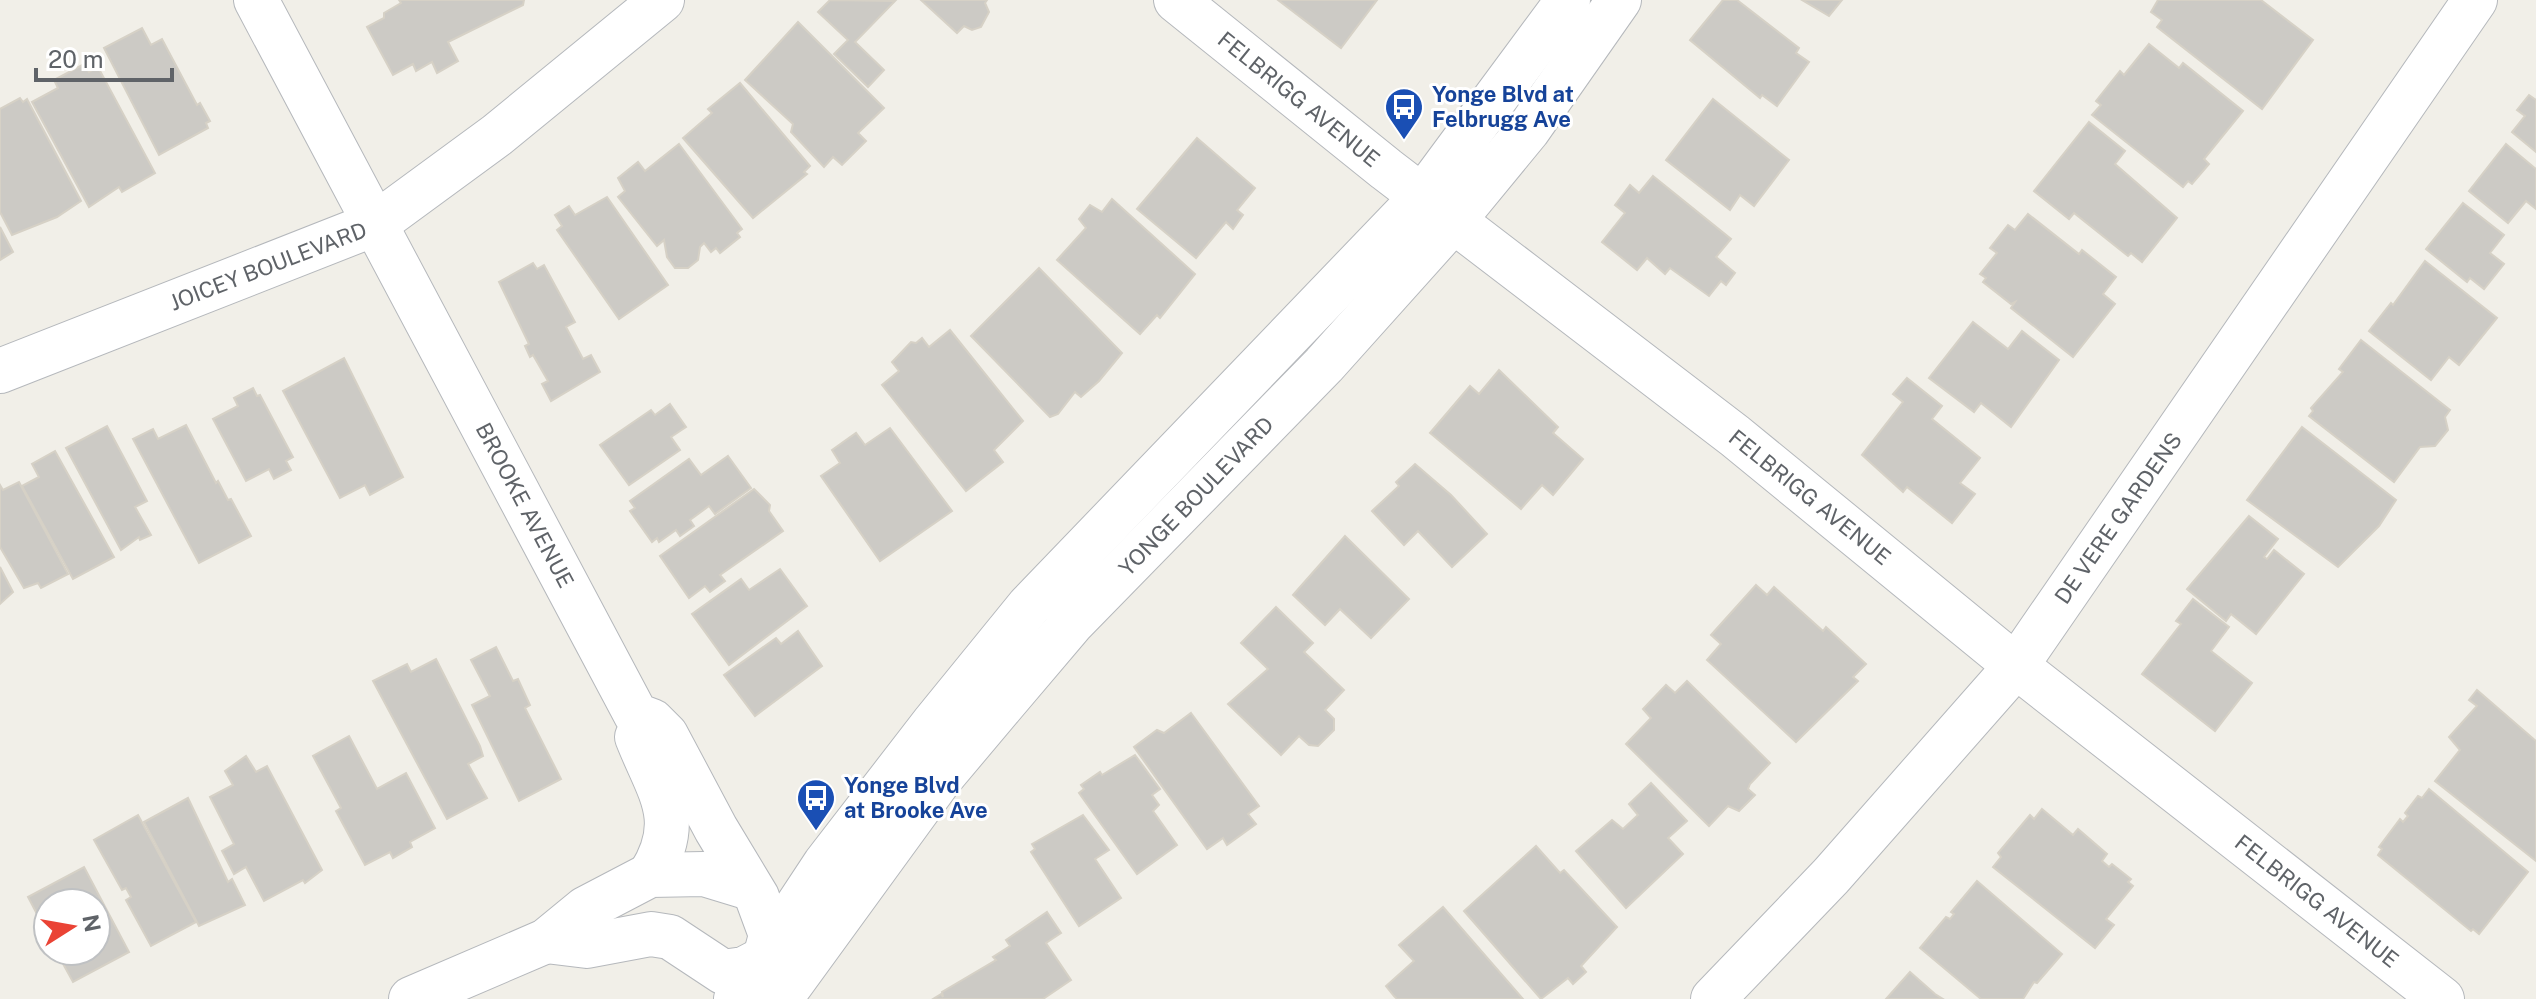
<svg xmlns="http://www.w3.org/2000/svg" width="2536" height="999" font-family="'Public Sans',sans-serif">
<rect width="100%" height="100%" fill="#f1efe8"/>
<g fill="#cccac5" stroke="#d6d1c6" stroke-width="2">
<polygon points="399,0 524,0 523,5 448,42 458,61 437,73 432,62 416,71 413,64 393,75 367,27 384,18 384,13 401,3"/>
<polygon points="830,0 895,1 855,42 884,70 868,87 834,54 848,40 818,12"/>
<polygon points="921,0 987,0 985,3 989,12 981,27 972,30 964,26 957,33"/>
<polygon points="1278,0 1377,0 1341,48"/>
<polygon points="1723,0 1737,0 1799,48 1796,53 1809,62 1777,106 1762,95 1760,98 1690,40"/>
<polygon points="1802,0 1842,0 1829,16"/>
<polygon points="2158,0 2261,0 2313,40 2262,109 2157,27 2162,20 2151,12"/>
<polygon points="798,22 884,108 858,133 866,141 842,165 833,157 824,167 791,132 793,124 745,80"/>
<polygon points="142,28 151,45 162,39 197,105 200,103 210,121 206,123 208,128 159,155 104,48"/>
<polygon points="2149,44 2179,68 2183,63 2243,111 2204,159 2209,164 2192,184 2188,181 2183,187 2092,115 2101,105 2096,101 2120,71 2124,75"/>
<polygon points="84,64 89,72 98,67 155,173 122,192 119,187 89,207 32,102 58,88 54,80"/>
<polygon points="740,83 810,166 804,172 807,174 753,218 683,138 712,113 708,109"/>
<polygon points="2529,95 2536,100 2536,152 2512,132 2525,116 2517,110"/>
<polygon points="20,98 23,102 27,99 81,201 57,217 12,235 0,212 0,109"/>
<polygon points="1713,99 1789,160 1754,206 1740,195 1730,210 1666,160"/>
<polygon points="2089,122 2125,151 2115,164 2177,218 2142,262 2131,253 2128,256 2074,213 2069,219 2034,191"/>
<polygon points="1197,138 1255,188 1237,210 1243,215 1233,229 1226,222 1196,258 1137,209"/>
<polygon points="679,144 742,229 737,233 740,237 720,253 716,248 711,252 704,243 700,247 698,260 688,268 675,268 667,257 664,240 657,246 618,197 625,191 618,178 638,162 645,171"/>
<polygon points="2506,144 2536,169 2536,209 2526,201 2508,223 2469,191"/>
<polygon points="1653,176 1731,239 1716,257 1735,273 1726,285 1721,281 1709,296 1670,268 1665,274 1647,258 1637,270 1602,242 1625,213 1615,205 1630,185 1639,193"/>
<polygon points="607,197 668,285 619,319 557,230 562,226 555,215 569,206 575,215"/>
<polygon points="1112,199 1195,274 1160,318 1157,315 1140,334 1057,260 1086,228 1079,219 1090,205 1102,212"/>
<polygon points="2463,203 2504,235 2490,253 2504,264 2484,289 2470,278 2467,282 2426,249"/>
<polygon points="2028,214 2079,254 2082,250 2116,277 2103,294 2115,304 2073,357 2011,308 2015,302 2011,304 1983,282 1986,278 1980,274 1997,253 1990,248 2008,225 2015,230"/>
<polygon points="0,227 13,252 0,260"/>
<polygon points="2425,261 2497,318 2459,365 2449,357 2431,380 2369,331 2391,303 2393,305"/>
<polygon points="533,263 537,269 544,265 575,322 566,327 583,359 591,355 600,372 551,401 542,384 548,381 533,355 530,357 525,346 529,344 499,282"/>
<polygon points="1039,268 1122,353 1099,381 1081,397 1075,392 1058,414 1050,417 971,336"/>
<polygon points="1973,322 2008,349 2022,331 2059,360 2011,427 1981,403 1974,412 1929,378"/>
<polygon points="950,330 1023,421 994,450 1003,462 966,491 882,385 899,371 892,362 911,342 916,343 922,338 929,347"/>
<polygon points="2361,340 2450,410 2445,417 2448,430 2435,446 2420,447 2394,482 2309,416 2313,411 2311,408 2343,372 2339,369"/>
<polygon points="344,358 403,477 370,495 365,485 340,498 283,391"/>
<polygon points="1499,370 1558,427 1553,433 1583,459 1553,495 1542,485 1521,509 1430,433 1470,386 1479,394"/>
<polygon points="1907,378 1942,406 1932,419 1980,458 1960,483 1975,494 1952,523 1907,487 1903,492 1862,455 1903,402 1893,394"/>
<polygon points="253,388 257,396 260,395 293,457 286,461 291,470 274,479 269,469 246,481 213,419 238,406 234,398"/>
<polygon points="670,404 686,427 671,437 680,450 629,485 600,445 651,410 655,415"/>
<polygon points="186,425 216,483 218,481 228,500 231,499 251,536 199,563 133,439 153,429 158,439"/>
<polygon points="107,426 147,501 135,507 151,535 140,540 139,537 121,550 66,448"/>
<polygon points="2302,427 2396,500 2379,526 2338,567 2247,500"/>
<polygon points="890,428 952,511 880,561 821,476 840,463 832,450 856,433 865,445"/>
<polygon points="55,451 114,557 73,579 22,486 39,477 32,464"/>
<polygon points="728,456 751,488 715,514 709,506 690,520 694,526 680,536 676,530 659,542 657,538 652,542 630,511 635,508 630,501 689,459 701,475"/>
<polygon points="1415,464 1451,495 1487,534 1452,567 1418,531 1404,545 1372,511 1399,486 1396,482"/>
<polygon points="19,482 68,574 41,588 38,583 24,588 0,547 0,485 3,490"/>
<polygon points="754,489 770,505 769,511 783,531 720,575 725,581 710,592 705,586 689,598 660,556"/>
<polygon points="2249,516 2278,539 2264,557 2267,559 2274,550 2304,574 2256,634 2231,614 2226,621 2187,589"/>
<polygon points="1345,536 1409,599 1371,638 1340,609 1325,625 1293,595"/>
<polygon points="0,567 13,592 0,604"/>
<polygon points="780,569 807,606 729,665 692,614 741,579 749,590"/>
<polygon points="1756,585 1767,595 1774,587 1823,631 1826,627 1866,664 1853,677 1858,681 1796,742 1707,660 1721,644 1711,635"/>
<polygon points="2193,599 2229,627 2211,651 2252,683 2215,731 2142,674 2181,624 2176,621"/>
<polygon points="1276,607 1313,643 1304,652 1344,690 1325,710 1334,719 1334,730 1318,746 1309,745 1299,736 1281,755 1228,704 1268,669 1241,643"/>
<polygon points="798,631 822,666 755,716 724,675 776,638 781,644"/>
<polygon points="496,647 513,681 518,679 530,705 525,708 561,779 519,801 472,705 490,696 471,660"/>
<polygon points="436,659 480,746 483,756 468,764 487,798 447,819 373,681 407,664 411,672"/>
<polygon points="1687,681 1770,763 1750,784 1748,789 1755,795 1739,811 1728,806 1709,826 1626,744 1651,718 1643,709 1666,685 1675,693"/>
<polygon points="2477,690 2536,741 2536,861 2435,781 2460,750 2449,737 2477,706 2469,700"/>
<polygon points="1191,713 1259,806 1248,814 1256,824 1227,845 1223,838 1207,849 1134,747 1157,730 1164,733"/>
<polygon points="349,736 377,789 406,773 435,828 410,842 412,847 393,858 390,852 365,865 336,811 341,808 313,756"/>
<polygon points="1135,755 1160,789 1152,795 1159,805 1153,811 1177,845 1137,874 1079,793 1084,789 1081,785 1100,772 1102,775"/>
<polygon points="246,756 256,772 267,766 322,870 305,883 303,880 264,901 246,867 234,874 222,851 234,844 210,797 233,785 225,771"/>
<polygon points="1651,783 1687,821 1668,838 1683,854 1626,908 1576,851 1612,820 1623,829 1638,815 1629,804"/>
<polygon points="2429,789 2528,872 2479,934 2473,929 2471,931 2378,855 2382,849 2379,847 2400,819 2403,822 2408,816 2405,813 2418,796 2422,798"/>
<polygon points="188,798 228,882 232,879 245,905 199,926 144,822"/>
<polygon points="2042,809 2073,835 2078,829 2107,854 2102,861 2109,867 2112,864 2131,879 2128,882 2133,886 2106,919 2114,925 2095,948 1993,867 2001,857 1998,853 2030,815 2034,819"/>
<polygon points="138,815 196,922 151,946 126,900 131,897 126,888 122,890 94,840"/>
<polygon points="1083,815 1109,850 1095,859 1121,898 1079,926 1031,852 1035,849 1032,844"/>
<polygon points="1536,846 1560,873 1564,870 1617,927 1581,966 1586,972 1573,984 1568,978 1541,999 1464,911"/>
<polygon points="84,867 129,952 73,982 56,951 96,951 96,903 48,903 48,935 28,897"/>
<polygon points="1977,881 2062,954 2037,983 2034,982 2023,999 1981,999 1920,948 1946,917 1950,919 1954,914 1951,912"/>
<polygon points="1443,907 1476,945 1523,999 1397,999 1394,996 1386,986 1414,961 1399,945"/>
<polygon points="1047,912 1061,933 1046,943 1071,980 1043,999 933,999 941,994 943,997 942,992 996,960 993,957 1010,946 1006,940"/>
<polygon points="1910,972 1935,994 1943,999 1886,999"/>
</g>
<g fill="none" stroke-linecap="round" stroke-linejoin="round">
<g stroke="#b5b8bc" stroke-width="46">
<g id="minor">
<polyline points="256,0 636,715 652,721 666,735 716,829 757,897 771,935 765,958 772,969"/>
<polyline points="1176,0 1386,169 1735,436 2016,666 2442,999"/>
<polyline points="0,371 377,223 497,135 662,0"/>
<path d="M 637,737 C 658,791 685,819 650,875"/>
<polyline points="546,941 587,946 651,934 670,937 723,972 744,969 765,958"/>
<polyline points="411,999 546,941 585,909 650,875 704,874 750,888"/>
<polyline points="1713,999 1831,876 2016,666 2475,0"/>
</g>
</g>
<g stroke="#b5b8bc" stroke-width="46">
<g id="tertiary">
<polyline points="736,999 825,864 933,724 1029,606 1423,196 1568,0"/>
<polyline points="780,999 940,779 1004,703 1071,624 1324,365 1454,220 1528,130 1619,0"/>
</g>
</g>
<use href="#minor" stroke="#fff" stroke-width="44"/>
<use href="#tertiary" stroke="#fff" stroke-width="44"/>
</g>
<defs>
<g id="bus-pin" transform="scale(2)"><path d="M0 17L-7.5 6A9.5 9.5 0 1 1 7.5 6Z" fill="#1a4fb4" stroke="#fff"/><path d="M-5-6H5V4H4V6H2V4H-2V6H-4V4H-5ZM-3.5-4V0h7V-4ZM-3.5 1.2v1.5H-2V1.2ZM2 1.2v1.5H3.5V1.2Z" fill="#fff"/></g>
</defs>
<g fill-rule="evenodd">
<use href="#bus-pin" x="1404" y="107"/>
<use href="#bus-pin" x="816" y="798"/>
</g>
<g text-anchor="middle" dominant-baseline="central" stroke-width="6" stroke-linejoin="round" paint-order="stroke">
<g font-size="22" font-weight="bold" fill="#164399" stroke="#fff" text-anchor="start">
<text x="1432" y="94">Yonge Blvd at<tspan x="1432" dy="25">Felbrugg Ave</tspan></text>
<text x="844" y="785">Yonge Blvd<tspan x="844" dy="25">at Brooke Ave</tspan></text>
</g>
<g font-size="22" fill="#5f6368" stroke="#fff">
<text transform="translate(1299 99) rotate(39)">FELBRIGG AVENUE</text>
<text transform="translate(268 266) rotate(-21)">JOICEY BOULEVARD</text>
<text transform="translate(1196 496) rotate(-46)">YONGE BOULEVARD</text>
<text transform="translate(1810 497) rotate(39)">FELBRIGG AVENUE</text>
<text transform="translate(525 505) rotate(62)">BROOKE AVENUE</text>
<text transform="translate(2118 518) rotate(-55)">DE VERE GARDENS</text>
<text transform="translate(2317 901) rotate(38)">FELBRIGG AVENUE</text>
</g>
</g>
<g transform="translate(72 927) rotate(79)"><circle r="38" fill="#ffffff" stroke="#bfc1c3" stroke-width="2"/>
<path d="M0-6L14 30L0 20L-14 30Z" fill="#ea4335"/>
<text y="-12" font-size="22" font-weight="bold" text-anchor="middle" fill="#5f6368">N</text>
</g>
<path d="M36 68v12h136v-12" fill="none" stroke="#5f6368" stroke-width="4"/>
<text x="48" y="68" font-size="24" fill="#5f6368" stroke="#ffffff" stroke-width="6" paint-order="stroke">20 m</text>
</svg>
